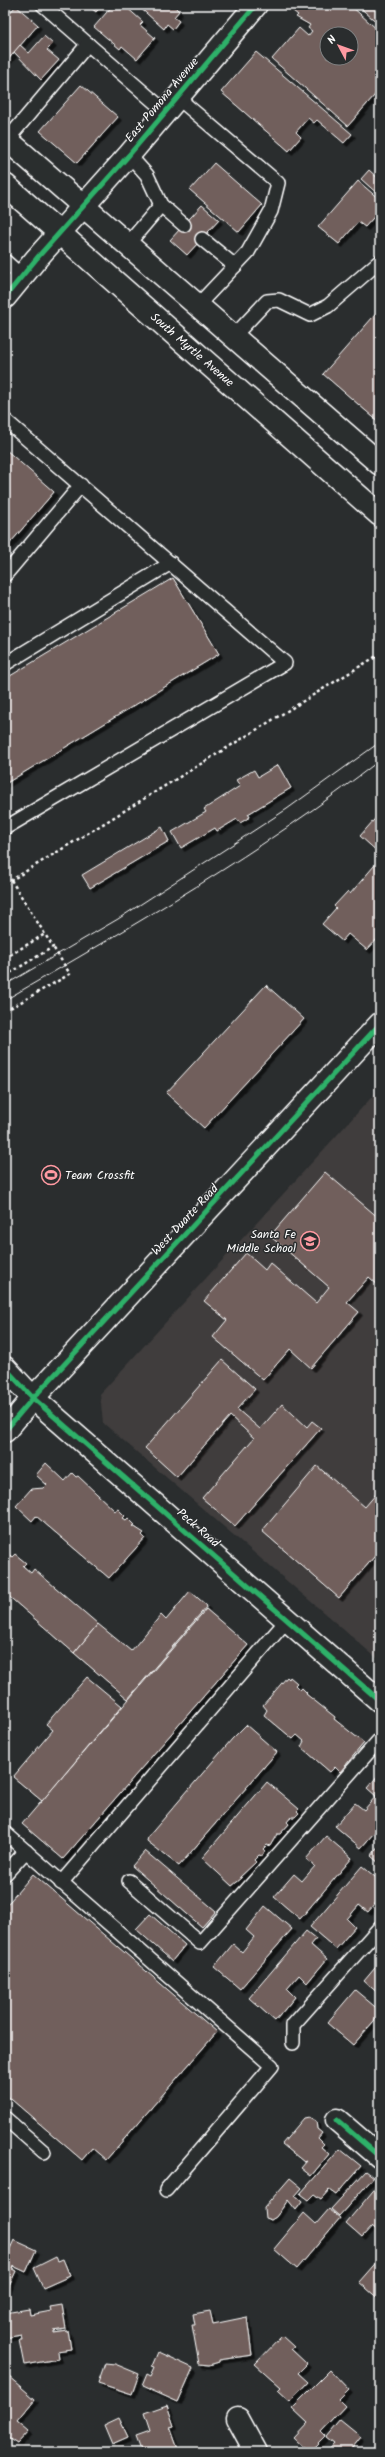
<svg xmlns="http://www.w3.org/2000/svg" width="385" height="2457" font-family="Kalam,sans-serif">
<defs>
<filter id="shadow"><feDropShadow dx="3.5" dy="3.5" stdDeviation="0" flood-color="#0009"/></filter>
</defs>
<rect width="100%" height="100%" fill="#2a2d2e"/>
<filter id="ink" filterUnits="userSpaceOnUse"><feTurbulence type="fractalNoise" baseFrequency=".025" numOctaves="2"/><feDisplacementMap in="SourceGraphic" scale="8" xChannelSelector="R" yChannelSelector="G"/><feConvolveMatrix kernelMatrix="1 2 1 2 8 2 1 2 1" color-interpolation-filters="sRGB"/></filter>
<g filter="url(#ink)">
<polygon fill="#3f3c3c" points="380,1088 380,1661 103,1423 100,1394"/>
<g fill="#715f5b" stroke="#fff" fill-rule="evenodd" filter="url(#shadow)">
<polygon points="88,5 102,5 96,12"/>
<polygon points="113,5 124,5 143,22 140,25 155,38 137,59 122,46 120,49 94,27"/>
<polygon points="137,5 173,5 179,11 174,17 179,21 173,29 167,24 164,29"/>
<path d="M 299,5 L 350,5 L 380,32 L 380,89 L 348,126 L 272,59 L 299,28 L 308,36 L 312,31 L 308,28 L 310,25 L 296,17 L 298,15 L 293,11 ZM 327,34 L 351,34 L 351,58 L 327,58 Z"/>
<polygon points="357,5 380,5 380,25"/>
<polygon points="16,6 38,25 5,63 5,18"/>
<polygon points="44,36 53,44 47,50 59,60 41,80 14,52 20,45 29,53"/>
<polygon points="256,52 352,134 344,143 317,120 314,123 308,118 296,132 301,137 289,151 221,92"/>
<polygon points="81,85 118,117 77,163 40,131"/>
<polygon points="214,163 262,205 239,232 190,190"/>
<polygon points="369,170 380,180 380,196 361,179"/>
<polygon points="358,181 380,200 380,210 365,227 358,222 339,244 318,227"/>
<polygon points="202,205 219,220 187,255 170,240"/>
<polygon points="380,309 380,423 323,374"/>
<polygon points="5,449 54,492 5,549"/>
<polygon points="173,578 219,654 5,784 5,679"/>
<polygon points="278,765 291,788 248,814 250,817 240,823 237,819 217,831 215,828 181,848 172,832 206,812 204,809 240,786 236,780 254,770 258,777"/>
<polygon points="380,813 380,854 360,836"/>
<polygon points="162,827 169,841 90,888 82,875"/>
<polygon points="380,859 380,936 367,950 348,934 342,941 322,924 336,908 334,906 348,891 350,894"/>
<polygon points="266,985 304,1019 204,1128 166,1093"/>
<polygon points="325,1172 380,1219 380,1287 369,1277 347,1302 359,1312 311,1368 290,1349 263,1380 213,1337 227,1320 204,1301 246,1253 265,1270 270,1263 316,1303 329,1287 270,1236"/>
<polygon points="380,1177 380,1185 376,1182"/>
<polygon points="222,1360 255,1389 237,1409 260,1429 282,1404 307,1427 312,1421 321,1428 235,1526 202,1498 254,1438 230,1416 177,1477 145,1448"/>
<polygon points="46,1463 65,1481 72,1473 76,1477 78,1476 115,1511 118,1509 125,1516 123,1518 126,1520 128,1518 135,1525 133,1526 144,1533 142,1535 145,1538 109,1578 36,1516 32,1521 16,1506 31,1489 44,1488 47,1485 36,1475"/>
<polygon points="317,1466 365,1507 377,1493 380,1496 380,1550 339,1598 262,1531"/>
<polygon points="5,1551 12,1557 15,1554 26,1563 23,1566 31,1573 34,1569 98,1624 74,1653 5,1593"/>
<polygon points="190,1591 207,1606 128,1699 74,1653 98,1624 131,1651 161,1615 166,1620"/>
<polygon points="206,1609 248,1645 63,1859 22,1824"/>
<polygon points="87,1677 122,1706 42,1801 13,1777 53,1730 46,1724"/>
<polygon points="287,1677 289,1679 290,1677 297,1683 295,1685 300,1690 302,1688 307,1693 306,1694 335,1717 334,1719 364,1743 340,1772 335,1767 330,1772 301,1747 304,1741 297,1735 293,1739 264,1715 267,1710 263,1705"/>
<polygon points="246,1725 277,1752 179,1866 147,1841 148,1837 232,1739"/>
<polygon points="380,1773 380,1826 361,1848 335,1826 355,1803 364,1810 376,1796 367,1788"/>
<polygon points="267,1782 299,1809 297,1811 299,1813 295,1817 291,1817 287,1822 289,1824 280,1834 277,1834 270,1846 267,1845 263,1849 265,1851 262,1856 259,1855 254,1860 256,1862 240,1877 242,1878 232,1886 202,1858"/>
<polygon points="326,1836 352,1858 300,1919 274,1897 294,1874 302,1881 315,1866 306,1859"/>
<polygon points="380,1845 380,1864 371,1856"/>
<polygon points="145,1851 216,1911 202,1927 132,1866"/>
<polygon points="362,1866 380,1881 380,1898 368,1912 359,1905 347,1919 355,1927 336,1949 310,1927"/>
<polygon points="33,1874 217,2032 106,2160 92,2148 82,2160 5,2094 5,1907"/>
<polygon points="265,1906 292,1929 240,1989 214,1967 233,1944 242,1952 254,1937 246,1930"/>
<polygon points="150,1914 185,1945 172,1961 136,1929"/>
<polygon points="306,1931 316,1939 311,1945 327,1959 307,1983 299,1975 287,1989 295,1997 275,2021 249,1998"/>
<polygon points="380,1962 380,1995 364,1981"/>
<polygon points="355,1990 380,2011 380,2014 353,2045 327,2023"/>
<polygon points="309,2117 316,2121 317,2129 322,2133 318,2138 324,2144 321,2147 329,2154 311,2176 301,2168 307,2161 304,2162 282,2144 304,2118"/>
<polygon points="340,2149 361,2166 336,2195 329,2190 321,2199 314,2194 308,2200 300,2194"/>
<polygon points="366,2171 374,2177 339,2216 331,2209"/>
<polygon points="290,2178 302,2188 295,2196 302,2202 296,2210 288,2200 276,2217 271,2220 265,2218 264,2208"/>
<polygon points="378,2185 380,2233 372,2226 362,2237 346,2223"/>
<polygon points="329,2209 340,2218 297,2269 274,2249 304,2213 316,2224"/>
<polygon points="14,2240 36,2250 26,2272 13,2266 12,2269 16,2271 5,2295 5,2249 9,2251"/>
<polygon points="56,2257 58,2261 63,2259 70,2276 43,2288 34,2268"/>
<polygon points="380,2258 380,2300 359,2282"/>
<polygon points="62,2305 66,2329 54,2331 54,2333 68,2331 71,2349 57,2351 58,2359 24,2365 19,2340 22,2340 21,2335 5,2338 5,2313 29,2309 30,2315 51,2311 50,2307"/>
<polygon points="210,2311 213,2324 247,2317 252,2355 219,2360 219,2362 209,2365 199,2364 192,2325 195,2325 193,2314"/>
<polygon points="282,2336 294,2347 291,2349 307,2364 298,2373 308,2382 290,2401 278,2390 281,2387 255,2364"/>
<polygon points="158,2352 193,2368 178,2402 142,2386 147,2374 151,2376 155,2367 152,2366"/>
<polygon points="105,2363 115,2364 139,2374 132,2394 98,2383"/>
<polygon points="330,2370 349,2390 339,2400 345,2406 321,2432 325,2436 309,2452 294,2438 308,2423 292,2408"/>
<polygon points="8,2376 35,2399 17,2421 29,2431 17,2444 5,2436 5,2380"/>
<polygon points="167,2405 174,2426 170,2427 179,2452 142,2452 136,2436 150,2431 144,2413"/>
<polygon points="119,2418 128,2437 112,2444 104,2425"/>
<polygon points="340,2420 361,2437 349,2452 326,2452 334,2443 326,2437"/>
</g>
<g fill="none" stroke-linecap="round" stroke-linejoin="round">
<g stroke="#fff" stroke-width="16">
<g id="lane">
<polyline points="43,5 166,112"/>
<polyline points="178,98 278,183 271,211 248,252 197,306"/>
<polyline points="7,140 88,44"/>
<polyline points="129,155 147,175 161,205 184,225"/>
<polyline points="202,239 235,266"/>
<polyline points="127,245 161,205"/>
<polyline points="5,261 23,277"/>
<polyline points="233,337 267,301 279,300 310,315 328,306 380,261"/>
<polyline points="5,420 285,663 5,828"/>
<polyline points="5,575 81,485"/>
<polyline points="5,664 171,563"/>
<polyline points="5,1833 272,2066 166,2190"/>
<polyline points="5,1874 26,1851"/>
<polyline points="129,1881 200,1943 380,1739"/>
<polyline points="61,1883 287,1620"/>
<polyline points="293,2043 293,2025 380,1927"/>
<polyline points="5,2118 44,2152"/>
</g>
</g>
<g stroke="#fff" stroke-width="25">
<g id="street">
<polyline points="5,297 37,258 129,155 256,5"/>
<polyline points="5,1368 33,1398"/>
<polyline points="337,2120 380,2157"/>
<polyline points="238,2419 256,2452"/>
</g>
</g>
<g stroke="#fff" stroke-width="25">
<g id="secondary">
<polyline points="5,138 380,464"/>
<polyline points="5,185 380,515"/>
<polyline points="33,1398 380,1701"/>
<polyline points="5,1431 33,1398 380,1024"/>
</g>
</g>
<g stroke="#fff" stroke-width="2.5" stroke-dasharray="3 3" stroke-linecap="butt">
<polyline points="5,884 380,654"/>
<polyline points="5,958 45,934"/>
<polyline points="5,976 53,947 11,880"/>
<polyline points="5,1011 70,974 53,947"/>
</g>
<use href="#lane" stroke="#2a2d2e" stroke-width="13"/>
<use href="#street" stroke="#2a2d2e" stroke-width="22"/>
<use href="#secondary" stroke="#2a2d2e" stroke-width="22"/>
<g stroke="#fff" stroke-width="1">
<polyline points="5,985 118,919 287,809 380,742"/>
<path d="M 5,1000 C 133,926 263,851 380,760"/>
</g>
<g stroke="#2a2d2e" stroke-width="8">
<g id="cycleway">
<polyline points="5,297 37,258 129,155 256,5"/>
<polyline points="5,1368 33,1398 380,1701"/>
<polyline points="5,1431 33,1398 380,1024"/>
<polyline points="337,2120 380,2157"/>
</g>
</g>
<use href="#cycleway" stroke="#2db169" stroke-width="5"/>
</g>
</g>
<defs>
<g id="stadium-ring" transform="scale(1)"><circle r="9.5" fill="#2a2d2e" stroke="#ff9aa2" stroke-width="1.5"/><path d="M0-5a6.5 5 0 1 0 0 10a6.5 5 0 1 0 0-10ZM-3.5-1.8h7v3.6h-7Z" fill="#ff9aa2"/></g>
<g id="school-ring" transform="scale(1)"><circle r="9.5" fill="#2a2d2e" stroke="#ff9aa2" stroke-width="1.5"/><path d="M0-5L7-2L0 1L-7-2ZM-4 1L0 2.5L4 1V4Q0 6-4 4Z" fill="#ff9aa2"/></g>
</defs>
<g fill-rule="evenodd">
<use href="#stadium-ring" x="51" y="1175"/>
<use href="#school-ring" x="310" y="1241"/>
</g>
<g text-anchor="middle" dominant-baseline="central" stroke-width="3" stroke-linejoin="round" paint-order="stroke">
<g font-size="12" fill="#fff" stroke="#2a2d2e">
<text transform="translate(162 100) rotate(-50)">East Pomona Avenue</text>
<text transform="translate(192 350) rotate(41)">South Myrtle Avenue</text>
<text transform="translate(185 1220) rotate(-47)">West Duarte Road</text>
<text transform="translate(198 1528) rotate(41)">Peck Road</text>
</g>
<g font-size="12" fill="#fff" stroke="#2a2d2e" text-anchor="start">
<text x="65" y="1175">Team Crossfit</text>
<text x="296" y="1234" text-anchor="end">Santa Fe<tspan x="296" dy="14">Middle School</tspan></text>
</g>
</g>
<rect width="385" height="2457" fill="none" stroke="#2a2d2e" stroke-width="20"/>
<rect x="10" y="10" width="365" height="2437" fill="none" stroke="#fff" stroke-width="1.5" filter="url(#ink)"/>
<g transform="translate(339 46) rotate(311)"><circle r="19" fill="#2a2d2e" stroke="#7f8182"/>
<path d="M0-3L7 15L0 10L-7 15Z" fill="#ff9aa2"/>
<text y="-6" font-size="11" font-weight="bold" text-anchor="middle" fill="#ffffff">N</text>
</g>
</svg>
